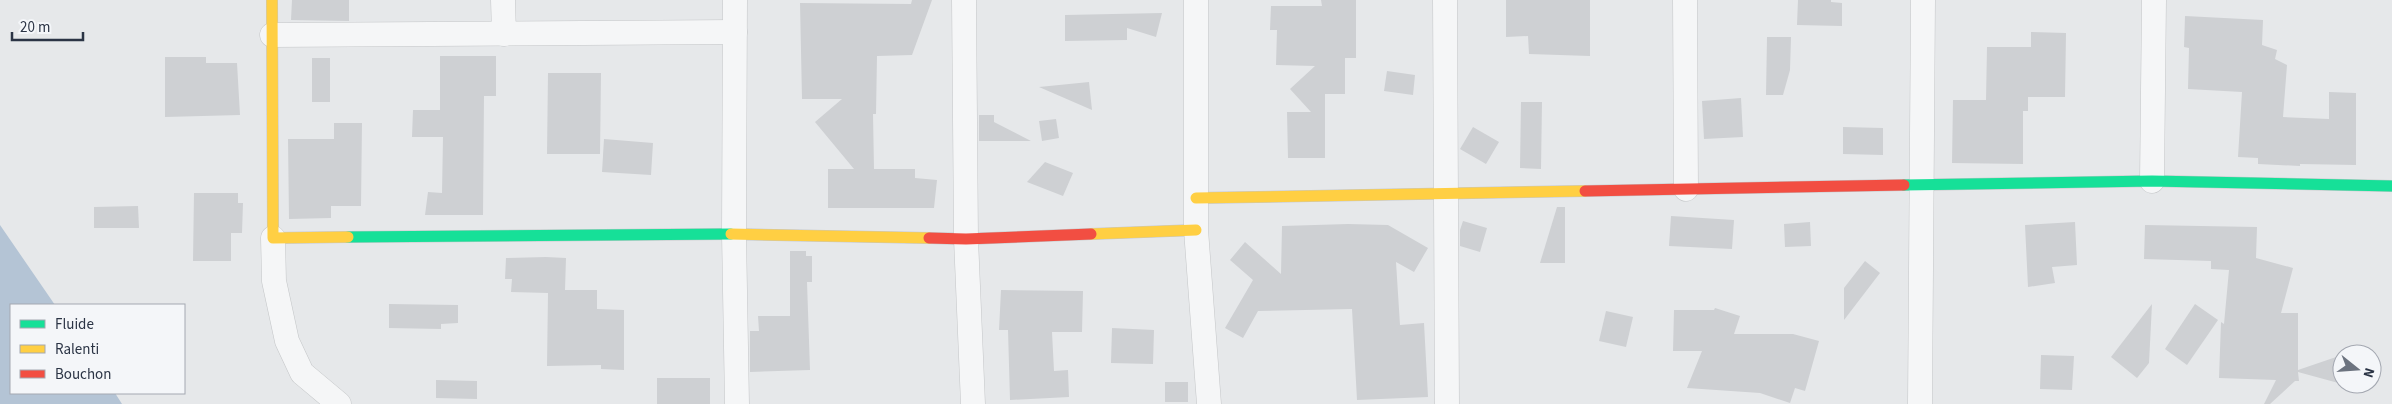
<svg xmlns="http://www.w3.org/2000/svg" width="2392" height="404" font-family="'Source Sans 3',sans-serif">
<rect width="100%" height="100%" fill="#e6e8ea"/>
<polygon fill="#b4c4d5" points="0,225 55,305 11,305 11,393 115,393 122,404 0,404"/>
<g fill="#ced0d3">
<polygon points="292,0 349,0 349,21 291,20"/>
<polygon points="912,0 932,0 912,55 877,56 876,114 873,114 874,169 915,169 915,178 937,180 934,208 828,208 828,169 854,169 815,122 842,99 802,99 800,3 911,4"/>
<polygon points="1321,0 1356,0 1356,58 1345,58 1345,94 1325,94 1325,158 1288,158 1287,112 1311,112 1290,89 1315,66 1276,65 1277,30 1270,30 1271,6 1322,6"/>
<polygon points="1506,0 1590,0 1590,56 1529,54 1528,36 1506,37"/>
<polygon points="1798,0 1831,0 1831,2 1842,3 1842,26 1797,25"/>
<polygon points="1162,13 1156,37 1127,28 1127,40 1065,41 1065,15"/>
<polygon points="2185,16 2263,20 2262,45 2277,50 2275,59 2287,65 2283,117 2329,119 2329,92 2356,93 2356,165 2300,164 2300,166 2258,164 2258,158 2238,157 2242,92 2188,89 2189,48 2184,47"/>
<polygon points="2031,32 2066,33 2065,97 2028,97 2028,111 2023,111 2023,164 1952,163 1953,100 1986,100 1987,47 2031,47"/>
<polygon points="1767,37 1791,37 1790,70 1783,95 1766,95"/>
<polygon points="440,56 496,56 496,96 484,96 483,215 425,215 428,192 442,193 443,137 412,137 413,110 440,110"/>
<polygon points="165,57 206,57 206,63 237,63 240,115 165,117"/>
<rect x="312" y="58" width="18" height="44"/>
<polygon points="1387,71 1415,75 1413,95 1384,91"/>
<polygon points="548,73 601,73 600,154 547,154"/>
<polygon points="1089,82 1092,110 1039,87"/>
<polygon points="1741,98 1743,137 1704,139 1702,101"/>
<polygon points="1521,102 1542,102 1541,169 1520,168"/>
<polygon points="979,115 994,115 994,122 1031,141 979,141"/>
<polygon points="1056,119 1059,138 1042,141 1039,121"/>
<polygon points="334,123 362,123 361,206 331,206 331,218 289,219 288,139 334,139"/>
<polygon points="1473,127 1499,142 1486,164 1460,149"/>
<polygon points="1843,127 1883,128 1883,155 1843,154"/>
<polygon points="604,139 653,143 651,175 602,172"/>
<polygon points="1045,162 1073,173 1063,196 1027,182"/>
<polygon points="194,193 238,193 238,203 243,203 242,233 231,233 231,261 193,261"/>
<polygon points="138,206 139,228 94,228 94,207"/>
<polygon points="1557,207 1565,207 1565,263 1540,263"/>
<polygon points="1671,216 1734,220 1732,249 1669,246"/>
<polygon points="1463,221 1487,228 1480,252 1460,246 1460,230"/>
<polygon points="1810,222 1811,246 1785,247 1784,224"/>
<polygon points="2075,222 2077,265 2052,267 2055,283 2028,287 2025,225"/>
<polygon points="1348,224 1388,225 1428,248 1414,272 1396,262 1400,325 1424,323 1428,397 1357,400 1352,309 1258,311 1243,338 1225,328 1253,280 1230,260 1245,242 1281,274 1282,226"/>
<polygon points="2145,225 2257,227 2256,258 2293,268 2281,313 2298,313 2298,370 2342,355 2342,384 2298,372 2299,381 2295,381 2270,404 2264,404 2276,380 2219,378 2221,322 2224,324 2229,270 2211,269 2211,261 2144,259"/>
<polygon points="790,251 806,251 806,256 812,256 812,282 807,282 810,370 750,372 750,331 759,331 758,316 790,316"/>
<polygon points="546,257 566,258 565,290 597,290 597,309 624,310 624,370 601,369 601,365 547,366 548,293 511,292 512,279 505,279 506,258"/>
<polygon points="1865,261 1880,273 1844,320 1844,288"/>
<polygon points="1001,290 1083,291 1082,332 1052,332 1054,371 1068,370 1069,397 1010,400 1008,330 999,330"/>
<polygon points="389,304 458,305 458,323 441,324 441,329 389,328"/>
<polygon points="2152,304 2149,363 2137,378 2111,357"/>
<polygon points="2195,304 2218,320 2187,365 2165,349"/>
<polygon points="1715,308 1740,316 1734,334 1793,334 1819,341 1805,391 1795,388 1790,403 1760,393 1687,388 1702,351 1673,351 1674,310 1714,310"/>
<polygon points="1606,311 1633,317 1626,347 1599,341"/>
<polygon points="1112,328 1154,330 1153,364 1111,363"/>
<polygon points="2041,355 2074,356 2072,390 2040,389"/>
<rect x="657" y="378" width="53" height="26"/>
<polygon points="436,380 477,381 477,399 436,398"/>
<rect x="1165" y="382" width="23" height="20"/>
</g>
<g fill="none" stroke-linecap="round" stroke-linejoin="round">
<g stroke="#c4c6c8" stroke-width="25">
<g id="street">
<polyline points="503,0 504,34"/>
<polyline points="735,0 734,234 737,404"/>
<polyline points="964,0 966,239 973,404"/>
<polyline points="1196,0 1196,230 1209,404"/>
<polyline points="1445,0 1447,404"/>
<polyline points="1685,0 1686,189"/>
<polyline points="272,35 735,32"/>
<polyline points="2152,181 2154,0"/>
<polyline points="273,238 274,281 287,341 302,373 339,404"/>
<polyline points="1920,404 1923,0"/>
</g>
</g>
<g stroke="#c4c6c8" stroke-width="12">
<g id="fast">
<polyline points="1904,185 2152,181 2392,186"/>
<polyline points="348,237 731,234"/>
</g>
</g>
<g stroke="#c4c6c8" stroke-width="12">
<g id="slow">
<polyline points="272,0 273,238 348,237"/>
<polyline points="1196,198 1585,191"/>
<polyline points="731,234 929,238"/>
<polyline points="1091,234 1196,230"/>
</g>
</g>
<g stroke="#c4c6c8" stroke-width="12">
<g id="jam">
<polyline points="1585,191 1904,185"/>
<polyline points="929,238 966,239 1091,234"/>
</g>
</g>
<use href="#street" stroke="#f5f6f7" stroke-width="24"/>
<use href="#fast" stroke="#16e098" stroke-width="11"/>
<use href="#slow" stroke="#ffcf43" stroke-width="11"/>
<use href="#jam" stroke="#f24e42" stroke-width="11"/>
</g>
<rect x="10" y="304" width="175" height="90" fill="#f4f6f9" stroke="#a4a8b1"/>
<rect x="20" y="320" width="25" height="8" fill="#16e098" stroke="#a4a8b1"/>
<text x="55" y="329" font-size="15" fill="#2b3445">Fluide</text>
<rect x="20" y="345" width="25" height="8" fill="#ffcf43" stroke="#a4a8b1"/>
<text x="55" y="354" font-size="15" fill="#2b3445">Ralenti</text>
<rect x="20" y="370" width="25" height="8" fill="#f24e42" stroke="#a4a8b1"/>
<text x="55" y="379" font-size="15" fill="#2b3445">Bouchon</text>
<g transform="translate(2357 369) rotate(107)"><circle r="24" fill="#f4f6f9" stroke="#a4a8b1"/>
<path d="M0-4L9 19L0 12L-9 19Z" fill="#6c737f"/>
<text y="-8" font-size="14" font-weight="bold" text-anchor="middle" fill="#2b3445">N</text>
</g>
<path d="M12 32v8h71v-8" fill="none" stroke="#2b3445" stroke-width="2.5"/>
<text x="20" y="32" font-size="15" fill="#2b3445" stroke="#f4f6f9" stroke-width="4" paint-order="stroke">20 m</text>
</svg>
